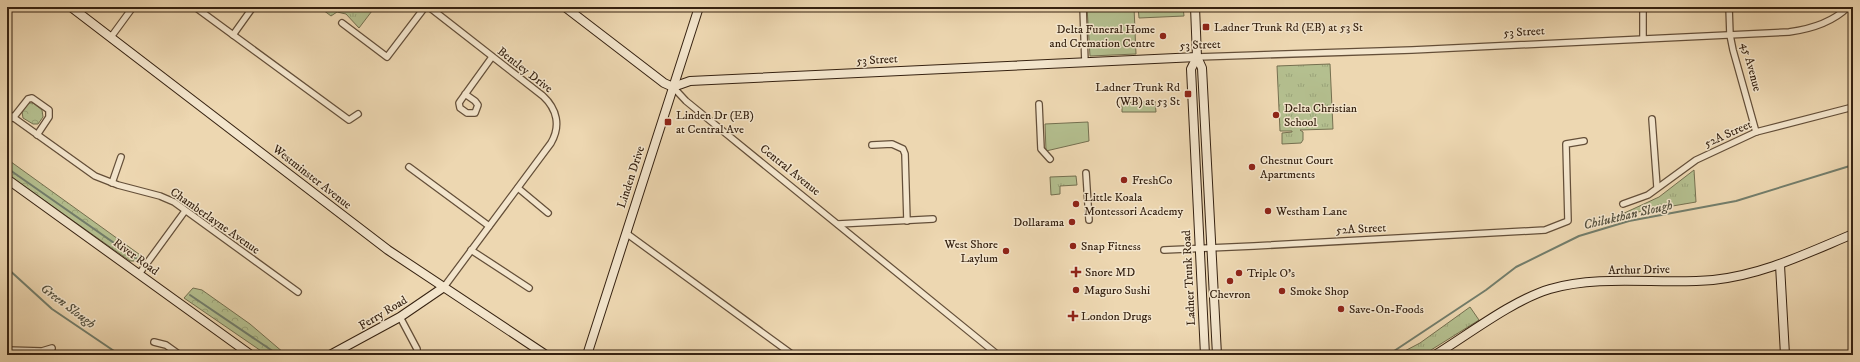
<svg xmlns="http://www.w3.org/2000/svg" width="1860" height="362" font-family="'IM FELL DW Pica',serif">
<defs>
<pattern id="forest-crowns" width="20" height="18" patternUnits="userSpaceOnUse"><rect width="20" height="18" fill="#b4bf8f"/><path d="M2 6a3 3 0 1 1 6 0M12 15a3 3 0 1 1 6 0" fill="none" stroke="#9ba47a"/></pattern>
<pattern id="park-tufts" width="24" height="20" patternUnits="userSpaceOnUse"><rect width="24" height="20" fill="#b4bf8f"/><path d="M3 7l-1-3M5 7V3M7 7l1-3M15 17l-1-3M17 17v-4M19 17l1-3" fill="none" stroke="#9ba47a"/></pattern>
</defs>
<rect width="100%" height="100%" fill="#edd7b1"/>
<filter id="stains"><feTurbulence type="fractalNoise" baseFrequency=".005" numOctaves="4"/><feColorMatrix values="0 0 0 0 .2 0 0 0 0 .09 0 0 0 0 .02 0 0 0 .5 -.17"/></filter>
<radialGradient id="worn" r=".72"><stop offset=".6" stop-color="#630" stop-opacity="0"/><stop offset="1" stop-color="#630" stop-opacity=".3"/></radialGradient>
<g fill="#b4bf8f" stroke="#757050">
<polygon points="1087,7 1134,7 1136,54 1090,56"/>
<polygon points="1138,7 1183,7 1184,16 1139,18"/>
<polygon points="1155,101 1156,112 1122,112 1122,103"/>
<polygon points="1088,122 1089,141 1046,151 1045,124"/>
</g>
<g fill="url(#forest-crowns)" stroke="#757050">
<polygon points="28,103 33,103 42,110 43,117 38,124 33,124 23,118 22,112"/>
<polygon points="7,159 143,257 139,261 130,261 7,174"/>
<polygon points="193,288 202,290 250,324 284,353 316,353 310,355 267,355 184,298"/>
</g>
<g fill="url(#park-tufts)" stroke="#757050">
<polygon points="319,7 375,7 359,28 346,14 337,12 331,16"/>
<polygon points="1330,64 1333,129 1300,130 1303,132 1303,140 1301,143 1282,144 1282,133 1292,132 1292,131 1280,131 1277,66"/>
<polygon points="1694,170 1696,202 1620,215 1659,197"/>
<polygon points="1076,176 1077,185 1060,186 1060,194 1051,195 1050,177"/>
<polygon points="1470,307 1479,320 1423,355 1397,355 1420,343"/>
</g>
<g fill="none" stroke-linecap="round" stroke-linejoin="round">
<g stroke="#727d6b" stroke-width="2">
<polyline points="7,168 137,259"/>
<polyline points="7,268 52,309 120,355"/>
<polyline points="190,295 277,354"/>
<polyline points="1388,355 1486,290 1516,267 1579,236 1629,221 1736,201 1853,165"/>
</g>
<g stroke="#644f39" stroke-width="8">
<g id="street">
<polyline points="195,7 349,120 358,114"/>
<path d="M 429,7 L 543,96 C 557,109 561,126 551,143 L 444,287"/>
<polyline points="1083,7 1085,63"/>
<polyline points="1643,7 1643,38"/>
<polyline points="1729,7 1730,35 1733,50 1756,132"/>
<polyline points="342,23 387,57 425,7"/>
<polyline points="233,35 253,7"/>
<polyline points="111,37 133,7"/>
<path d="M 1197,57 L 1412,50 L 1789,32 C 1811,29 1832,23 1848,7"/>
<polyline points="673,87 686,101 998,355"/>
<polyline points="465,94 475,101 478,105 475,113 467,113 460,108 459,103 461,100 492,57"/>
<polyline points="1039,104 1041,149 1050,159"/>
<polyline points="7,113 95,176 118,185 160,196 174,202 298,292"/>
<polyline points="13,118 28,99 32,98 49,110 49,117 37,135"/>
<polyline points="1652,119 1657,187"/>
<polyline points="872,145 892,144 903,149 905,154 907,221"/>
<polyline points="409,167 489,226"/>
<polyline points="1086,173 1089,220"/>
<polyline points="112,183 121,157"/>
<polyline points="518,188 548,213"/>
<polyline points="1623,204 1648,195 1696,160 1756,132 1853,107"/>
<polyline points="838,224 933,219"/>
<polyline points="626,233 793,355"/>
<polyline points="471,250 529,288"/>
<polyline points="1164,250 1254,246 1545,230 1568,221 1566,144 1584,141"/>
<polyline points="139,274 185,211"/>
<polyline points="400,317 417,349 417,355"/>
<polyline points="154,342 166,345 180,355"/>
<polyline points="7,350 42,351 52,348"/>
</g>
</g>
<g stroke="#362211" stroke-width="10">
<g id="secondary">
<polyline points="71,7 388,250 546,355"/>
<polyline points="565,7 664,83 673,87"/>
<polyline points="1195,7 1197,57 1202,68 1217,355"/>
<polyline points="1197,57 1191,69 1205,355"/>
<polyline points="673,87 690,81 1197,57"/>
<polyline points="7,179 251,355"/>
<polyline points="1780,265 1785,355"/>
<polyline points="330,355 400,317 444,287"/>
<polyline points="587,355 699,7"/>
<path d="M 1435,355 C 1469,334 1513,300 1550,289 C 1602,274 1660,285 1713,280 C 1763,275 1807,253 1853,234"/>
</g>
</g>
<use href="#street" stroke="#f3e5cc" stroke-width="5.5"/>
<use href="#secondary" stroke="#f3e5cc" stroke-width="8"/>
</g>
<g fill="#8f2418" stroke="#f3e5cc" stroke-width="1.5">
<rect x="1202" y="23" width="8" height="8" rx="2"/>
<circle cx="1163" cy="36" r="4"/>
<rect x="1184" y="90" width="8" height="8" rx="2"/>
<circle cx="1276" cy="115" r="4"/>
<rect x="664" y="118" width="8" height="8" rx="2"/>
<circle cx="1252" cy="167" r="4"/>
<circle cx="1124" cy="180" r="4"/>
<circle cx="1076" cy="204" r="4"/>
<circle cx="1268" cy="211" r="4"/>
<circle cx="1072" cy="222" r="4"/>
<circle cx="1073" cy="246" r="4"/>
<circle cx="1006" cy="251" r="4"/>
<path d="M1074 266h4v4h4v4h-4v4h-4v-4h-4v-4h4z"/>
<circle cx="1239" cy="273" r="4"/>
<circle cx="1230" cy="281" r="4"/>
<circle cx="1076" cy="290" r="4"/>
<circle cx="1282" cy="291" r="4"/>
<circle cx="1341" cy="309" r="4"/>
<path d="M1071 310h4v4h4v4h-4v4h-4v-4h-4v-4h4z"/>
</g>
<g text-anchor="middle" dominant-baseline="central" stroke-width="3" stroke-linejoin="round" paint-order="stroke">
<g font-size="12" fill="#362211" stroke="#f3e5cc" text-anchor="start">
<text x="1214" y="27">Ladner Trunk Rd (EB) at 53 St</text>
<text x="1155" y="29" text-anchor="end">Delta Funeral Home<tspan x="1155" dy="14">and Cremation Centre</tspan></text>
<text x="1180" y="87" text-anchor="end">Ladner Trunk Rd<tspan x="1180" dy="14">(WB) at 53 St</tspan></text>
<text x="1284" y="108">Delta Christian<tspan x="1284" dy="14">School</tspan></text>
<text x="676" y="115">Linden Dr (EB)<tspan x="676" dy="14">at Central Ave</tspan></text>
<text x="1260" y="160">Chestnut Court<tspan x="1260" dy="14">Apartments</tspan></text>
<text x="1132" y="180">FreshCo</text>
<text x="1084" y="197">Little Koala<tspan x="1084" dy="14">Montessori Academy</tspan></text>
<text x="1276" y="211">Westham Lane</text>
<text x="1064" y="222" text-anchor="end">Dollarama</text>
<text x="998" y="244" text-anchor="end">West Shore<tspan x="998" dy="14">Laylum</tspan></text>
<text x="1081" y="246">Snap Fitness</text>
<text x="1085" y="272">Snore MD</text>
<text x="1247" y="273">Triple O's</text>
<text x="1084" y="290">Maguro Sushi</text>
<text x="1290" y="291">Smoke Shop</text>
<text x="1230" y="294" text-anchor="middle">Chevron</text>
<text x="1349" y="309">Save-On-Foods</text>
<text x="1081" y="316">London Drugs</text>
</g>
<g font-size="12" fill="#362211" stroke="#f3e5cc">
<text transform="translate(1524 32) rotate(-3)">53 Street</text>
<text transform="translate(1200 45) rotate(-2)">53 Street</text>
<text transform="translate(877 60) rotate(-3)">53 Street</text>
<text transform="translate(1751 67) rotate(75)">45 Avenue</text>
<text transform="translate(525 70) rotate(38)">Bentley Drive</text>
<text transform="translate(1728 134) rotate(-24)">52A Street</text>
<text transform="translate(790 170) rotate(39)">Central Avenue</text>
<text transform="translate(312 177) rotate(38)">Westminster Avenue</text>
<text transform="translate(631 177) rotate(-72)">Linden Drive</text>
<text transform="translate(215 221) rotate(35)">Chamberlayne Avenue</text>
<text transform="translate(1361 229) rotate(-3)">52A Street</text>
<text transform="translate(136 257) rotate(36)">River Road</text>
<text transform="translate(1639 270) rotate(-1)">Arthur Drive</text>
<text transform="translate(1189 278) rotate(-93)">Ladner Trunk Road</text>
<text transform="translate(383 313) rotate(-31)">Ferry Road</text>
</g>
<g font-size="13" font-style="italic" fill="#54503e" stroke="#f3e5cc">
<text transform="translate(1628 215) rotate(-13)">Chilukthan Slough</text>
<text transform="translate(68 306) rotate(37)">Green Slough</text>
</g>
</g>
<rect width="1860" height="362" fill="none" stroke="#edd7b1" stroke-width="24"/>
<rect x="8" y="8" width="1844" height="346" fill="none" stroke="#362211" stroke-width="2"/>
<rect x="12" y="12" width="1836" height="338" fill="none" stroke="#362211"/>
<rect width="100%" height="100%" filter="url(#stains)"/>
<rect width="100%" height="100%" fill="url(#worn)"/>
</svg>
